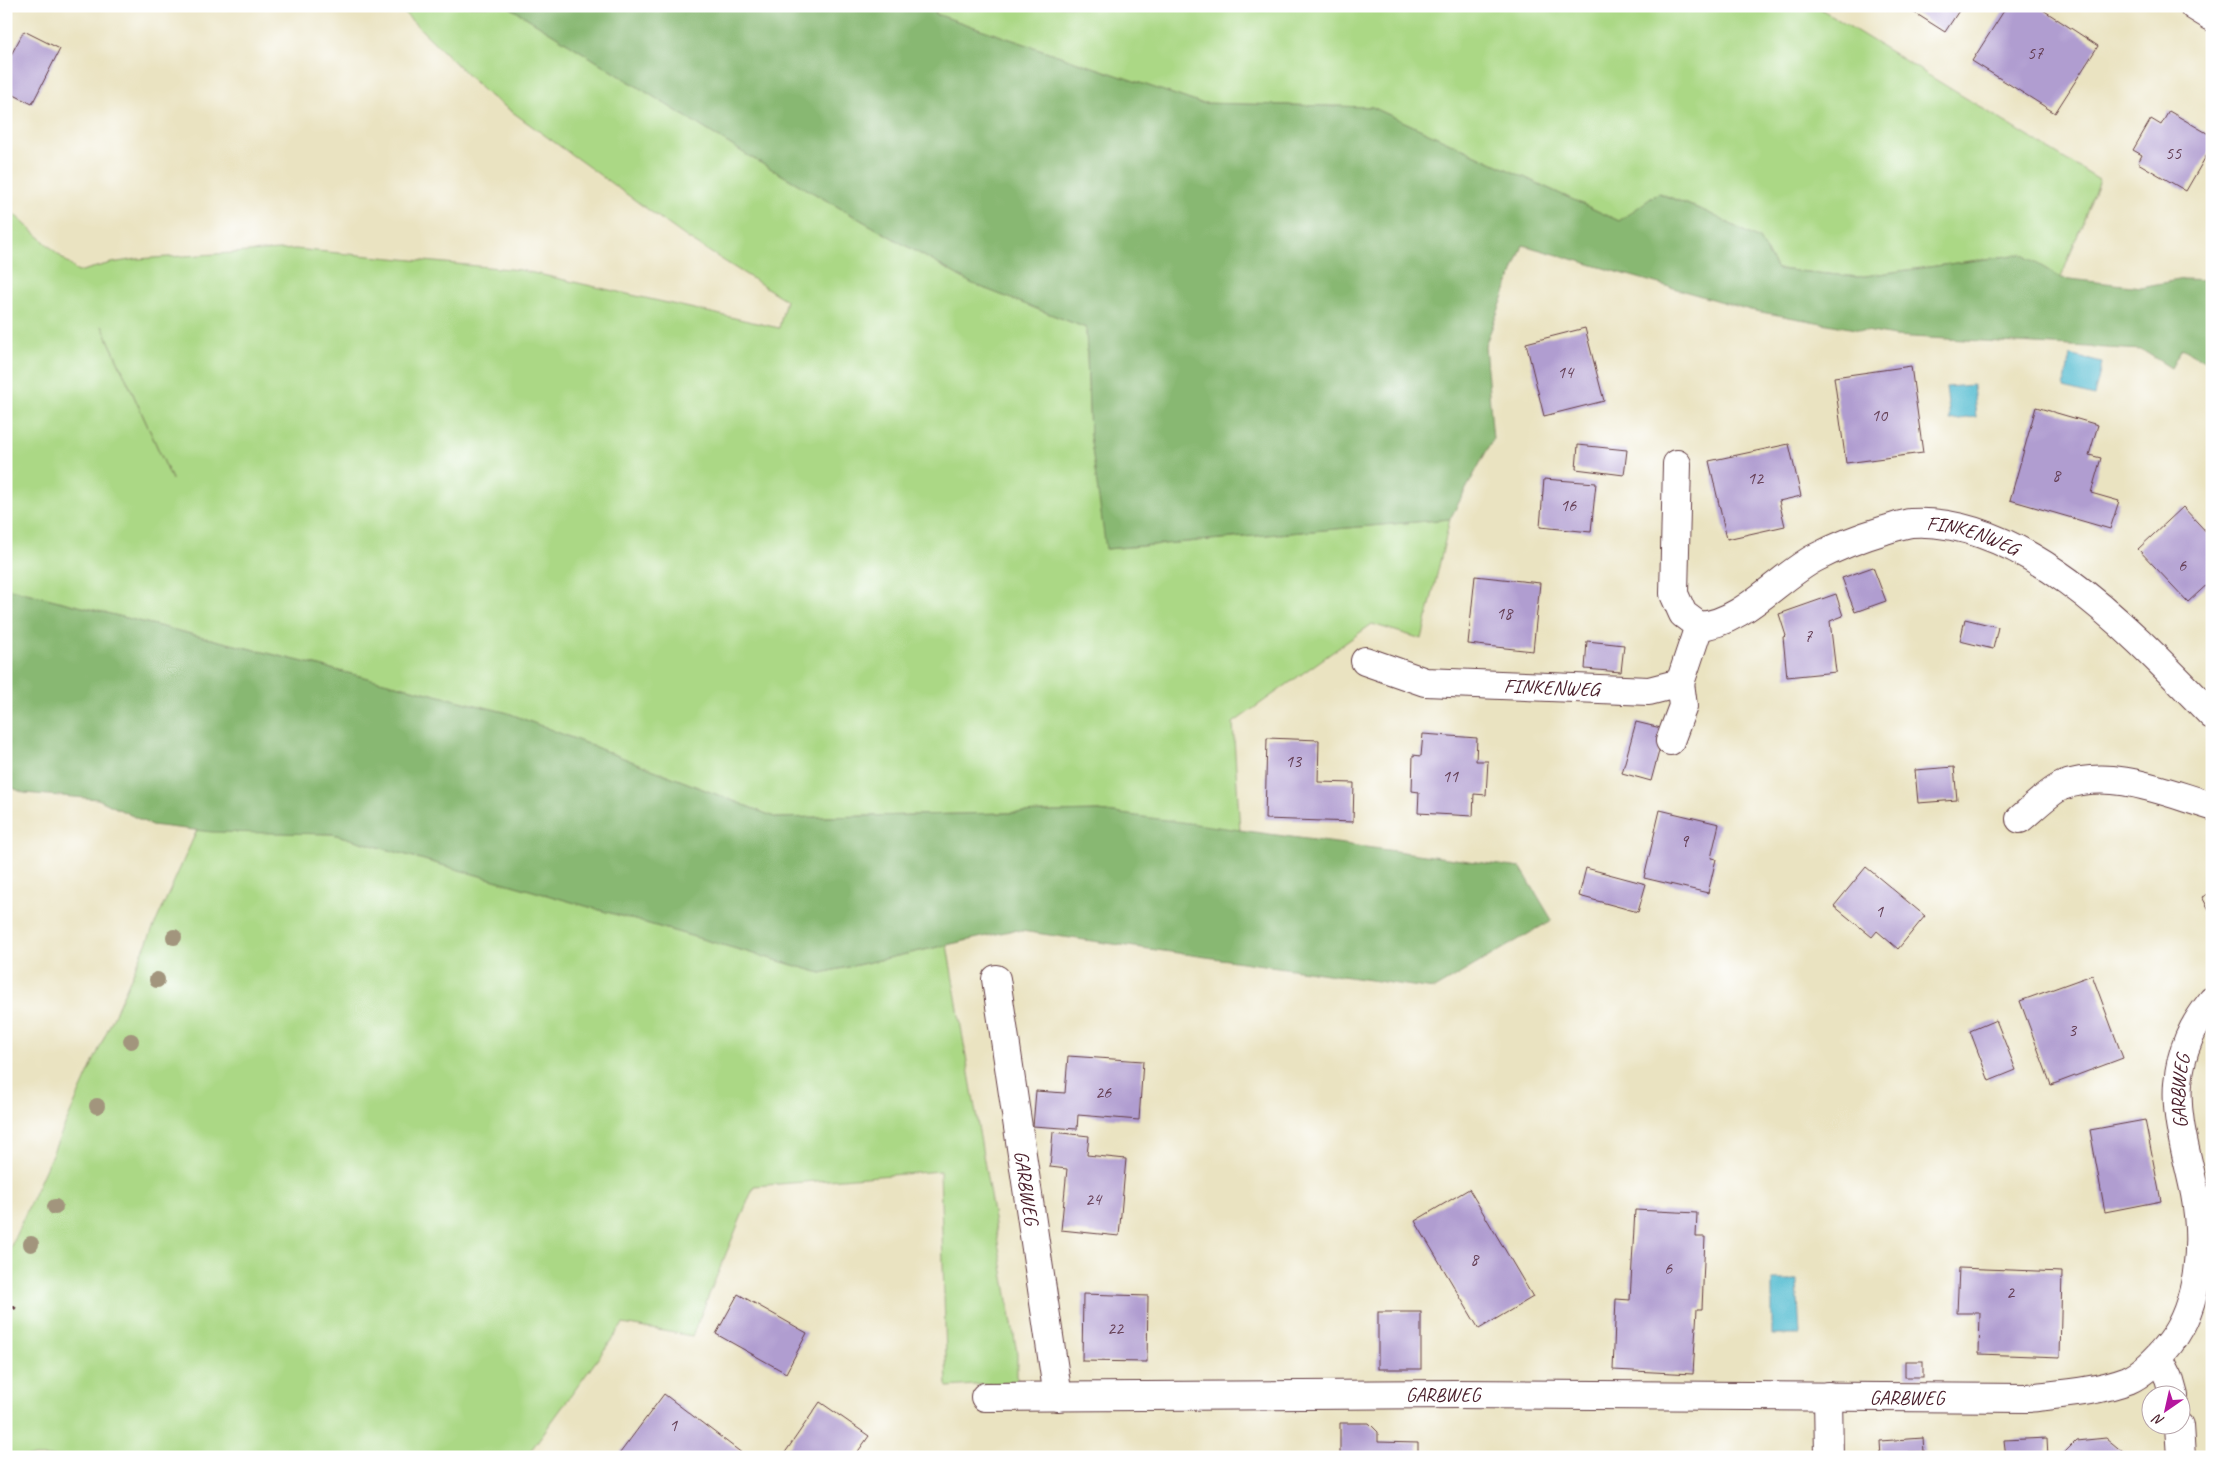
<svg xmlns="http://www.w3.org/2000/svg" width="2218" height="1463" font-family="Caveat,sans-serif">
<rect width="100%" height="100%" fill="#fff"/>
<filter id="ink" filterUnits="userSpaceOnUse"><feTurbulence type="fractalNoise" baseFrequency=".02" numOctaves="2"/><feDisplacementMap in="SourceGraphic" scale="10" xChannelSelector="R" yChannelSelector="G"/><feConvolveMatrix kernelMatrix="1 2 1 2 8 2 1 2 1" color-interpolation-filters="sRGB"/></filter>
<filter id="wash" filterUnits="userSpaceOnUse"><feTurbulence type="fractalNoise" baseFrequency=".0096" numOctaves="4" result="noise"/><feDisplacementMap in="SourceGraphic" scale="20" xChannelSelector="R" yChannelSelector="G"/><feGaussianBlur stdDeviation="1.12" result="paint"/><feColorMatrix in="noise" values="0 0 0 0 0 0 0 0 0 0 0 0 0 0 0 0 0 1.4 0 .05"/><feComposite in="paint" operator="in"/></filter>
<g filter="url(#wash)">
<rect width="100%" height="100%" fill="#eae3c1"/>
<g fill="#abd885" stroke="#7a7c58" fill-rule="evenodd">
<path d="M 397,6 L 508,6 L 747,155 L 973,284 L 1086,328 L 1090,435 L 1107,549 L 1450,519 L 1422,639 L 1372,624 L 1233,723 L 1240,831 L 1099,811 L 777,818 L 508,713 L 6,588 L 6,207 L 78,272 L 111,263 L 137,259 L 295,249 L 520,270 L 779,328 L 786,300 L 686,237 L 486,93 ZM 102,326 L 172,479 L 172,480 Z"/>
<polygon points="935,6 1816,6 2099,180 2061,278 2021,254 1858,277 1777,269 1759,239 1707,212 1659,193 1619,221 1372,107 1199,103 936,14"/>
<polygon points="197,830 333,834 821,973 947,945 1017,1353 1017,1382 947,1387 940,1171 754,1186 692,1336 623,1324 526,1457 6,1457 6,1257"/>
</g>
<g fill="#88b872" stroke="#696c4e">
<polygon points="508,6 935,6 936,14 1199,103 1372,107 1619,221 1658,193 1707,212 1759,239 1777,269 1858,277 2021,254 2061,278 2141,287 2183,279 2212,280 2212,360 2205,361 2182,348 2171,368 2142,350 1894,336 1750,310 1523,245 1485,346 1493,439 1450,519 1106,549 1090,435 1086,328 973,284 747,155"/>
<polygon points="6,588 508,713 777,818 1099,811 1521,868 1552,920 1434,989 1014,930 821,973 333,834 212,832 151,825 98,799 24,793 6,785"/>
</g>
<g fill="#53bcd0" stroke="#4e6e7e">
<polygon points="2070,355 2102,363 2094,396 2064,388"/>
<polygon points="1973,385 1976,417 1950,420 1946,387"/>
<polygon points="1772,1280 1797,1280 1800,1335 1772,1335"/>
</g>
<g id="blocks">
<g fill="#b09dd0">
<polygon points="1904,6 1962,6 1945,32"/>
<polygon points="2007,6 2037,6 2098,46 2055,113 1972,61"/>
<polygon points="24,31 60,49 32,104 6,91 6,64"/>
<polygon points="2169,111 2212,136 2212,146 2186,191 2138,163 2142,155 2133,150 2151,119 2161,125"/>
<polygon points="1585,328 1604,401 1544,416 1526,343"/>
<polygon points="1911,366 1923,453 1846,463 1834,377"/>
<polygon points="2036,407 2098,425 2089,455 2101,458 2091,493 2119,501 2110,529 2010,500"/>
<polygon points="1789,444 1801,496 1779,501 1785,526 1727,539 1709,461"/>
<polygon points="1578,445 1627,450 1624,475 1576,469"/>
<polygon points="1544,479 1596,483 1591,532 1540,527"/>
<polygon points="2183,507 2212,538 2212,580 2188,602 2138,549"/>
<polygon points="1873,567 1886,601 1855,612 1842,578"/>
<polygon points="1475,576 1540,583 1533,651 1468,644"/>
<polygon points="1836,594 1843,616 1830,621 1836,672 1787,677 1783,637 1786,636 1779,614"/>
<polygon points="1965,619 1998,627 1993,649 1960,641"/>
<polygon points="1587,641 1624,645 1621,672 1585,669"/>
<polygon points="1636,722 1665,729 1651,781 1622,773"/>
<polygon points="1423,734 1477,738 1476,761 1488,761 1486,795 1474,794 1473,816 1418,813 1419,792 1412,791 1413,755 1421,756"/>
<polygon points="1267,738 1319,740 1318,782 1354,783 1353,822 1265,819"/>
<polygon points="1954,767 1957,800 1918,803 1915,770"/>
<polygon points="1660,810 1719,824 1711,858 1716,859 1708,893 1644,878"/>
<polygon points="1866,867 1925,916 1898,949 1877,931 1872,937 1834,906"/>
<polygon points="1586,868 1646,884 1638,912 1579,896"/>
<polygon points="2212,892 2212,915 2202,897"/>
<polygon points="2092,975 2123,1058 2051,1085 2020,1001"/>
<polygon points="1996,1020 2016,1070 1989,1081 1970,1031"/>
<polygon points="1068,1056 1143,1061 1139,1120 1078,1115 1077,1129 1033,1126 1036,1091 1065,1093"/>
<polygon points="2145,1120 2161,1201 2105,1212 2090,1130"/>
<polygon points="1053,1132 1089,1136 1087,1155 1126,1159 1119,1236 1061,1230 1067,1169 1050,1167"/>
<polygon points="1469,1189 1533,1297 1479,1329 1415,1221"/>
<polygon points="1635,1210 1697,1213 1696,1237 1705,1237 1702,1309 1697,1309 1693,1374 1613,1370 1616,1299 1630,1300"/>
<polygon points="1959,1268 2062,1272 2060,1357 1979,1354 1980,1313 1957,1313"/>
<polygon points="738,1294 807,1333 786,1373 716,1334"/>
<polygon points="1083,1294 1148,1296 1147,1362 1082,1361"/>
<rect x="1378" y="1312" width="43" height="57"/>
<rect x="1905" y="1361" width="18" height="16"/>
<polygon points="664,1394 747,1457 617,1457"/>
<polygon points="820,1402 869,1436 854,1457 782,1457"/>
<polygon points="1340,1423 1369,1423 1378,1432 1378,1442 1418,1443 1418,1457 1340,1457"/>
<polygon points="1923,1438 1924,1452 1909,1452 1910,1457 1881,1457 1880,1441"/>
<polygon points="2047,1438 2048,1457 2006,1457 2004,1440"/>
<polygon points="2106,1438 2129,1457 2060,1457 2076,1441"/>
</g>
</g>
</g>
<g filter="url(#ink)">
<use href="#blocks" fill-opacity="0" stroke="#623c42" stroke-width="1"/>
<g fill="none" stroke-linecap="round" stroke-linejoin="round">
<g stroke="#623c42" stroke-width="30">
<g id="minor">
<polyline points="2194,6 2212,17"/>
<path id="s1" d="M 1677,464 L 1674,594 L 1683,614 L 1699,626 C 1741,624 1779,577 1815,558 C 1840,545 1858,538 1885,530 C 1893,528 1902,524 1911,523 C 2026,516 2138,639 2212,715"/>
<path id="s2" d="M 1365,661 L 1425,682 L 1649,691 L 1680,683 L 1699,626"/>
<polyline points="1670,741 1683,706 1680,683"/>
<path d="M 2020,819 C 2031,810 2050,791 2062,786 C 2113,768 2164,792 2212,806"/>
<path id="s3" d="M 996,979 L 1058,1397"/>
<polyline points="2159,1358 2169,1378 2174,1396"/>
<polyline points="1828,1396 1829,1457"/>
<path id="s4" d="M 985,1397 L 1456,1394 L 2028,1398 C 2061,1394 2096,1392 2128,1380 C 2144,1373 2159,1357 2170,1343 C 2200,1303 2204,1242 2195,1194 C 2188,1158 2175,1120 2178,1083 C 2181,1050 2192,1026 2212,1001"/>
<polyline points="2179,1426 2181,1457"/>
</g>
</g>
<polyline stroke="#623c42" stroke-width="3" stroke-dasharray="4 4" stroke-linecap="butt" points="6,1302 16,1309"/>
<use href="#minor" stroke="#fff" stroke-width="28"/>
</g>
<g fill="#a2957d">
<circle cx="174" cy="937" r="8"/>
<circle cx="157" cy="980" r="8"/>
<circle cx="131" cy="1041" r="8"/>
<circle cx="97" cy="1106" r="8"/>
<circle cx="55" cy="1207" r="8"/>
<circle cx="31" cy="1244" r="8"/>
</g>
</g>
<g text-anchor="middle" dominant-baseline="central" stroke-width="4" stroke-linejoin="round" paint-order="stroke">
<g font-size="18" fill="#643e54">
<text x="2035" y="53">57</text>
<text x="2173" y="153">55</text>
<text x="1565" y="372">14</text>
<text x="1879" y="415">10</text>
<text x="2056" y="475">8</text>
<text x="1755" y="478">12</text>
<text x="1568" y="505">16</text>
<text x="2182" y="565">6</text>
<text x="1504" y="613">18</text>
<text x="1808" y="636">7</text>
<text x="1293" y="761">13</text>
<text x="1450" y="776">11</text>
<text x="1684" y="841">9</text>
<text x="1879" y="911">1</text>
<text x="2072" y="1030">3</text>
<text x="1103" y="1092">26</text>
<text x="1093" y="1199">24</text>
<text x="1474" y="1259">8</text>
<text x="1668" y="1268">6</text>
<text x="2010" y="1292">2</text>
<text x="1115" y="1328">22</text>
<text x="673" y="1425">1</text>
</g>
<g font-size="20" fill="#4a1f2b" stroke="#fff">
<text stroke="none"><textPath href="#s1" startOffset="474">FINKENWEG</textPath></text>
<text stroke="none"><textPath href="#s2" startOffset="190">FINKENWEG</textPath></text>
<text stroke="none"><textPath href="#s4" startOffset="1461">GARBWEG</textPath></text>
<text stroke="none"><textPath href="#s3" startOffset="211">GARBWEG</textPath></text>
<text stroke="none"><textPath href="#s4" startOffset="458">GARBWEG</textPath></text>
<text stroke="none"><textPath href="#s4" startOffset="922">GARBWEG</textPath></text>
</g>
</g>
<rect width="2218" height="1463" fill="none" stroke="#fff" stroke-width="25"/>
<g transform="translate(2166 1410) rotate(214)"><circle r="24" fill="#ffffff" stroke="#b7a5aa"/>
<path d="M0-4L9 19L0 12L-9 19Z" fill="#b5179e"/>
<text y="-8" font-size="14" font-weight="bold" text-anchor="middle" fill="#4a1f2b">N</text>
</g>
</svg>
